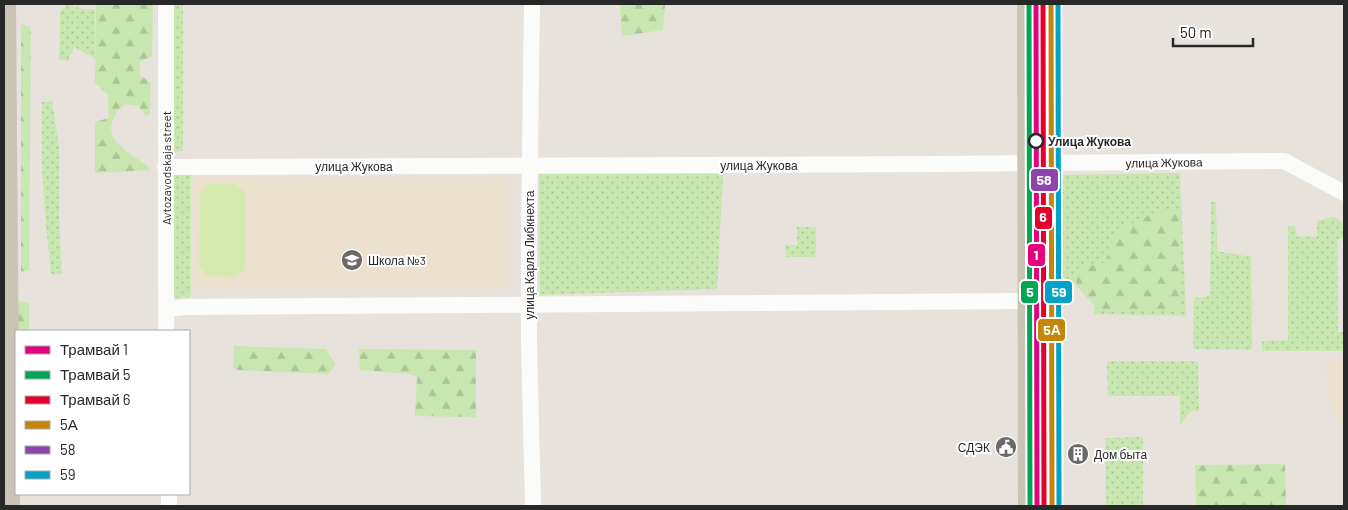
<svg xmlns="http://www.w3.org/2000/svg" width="1348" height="510" font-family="Barlow,sans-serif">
<defs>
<pattern id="grass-dots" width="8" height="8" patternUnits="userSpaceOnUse" patternTransform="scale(1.25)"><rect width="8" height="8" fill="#c8e6b0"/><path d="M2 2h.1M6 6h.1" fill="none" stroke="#acc597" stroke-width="1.8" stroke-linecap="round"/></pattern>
<pattern id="forest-firs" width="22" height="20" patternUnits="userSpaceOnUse" patternTransform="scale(1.25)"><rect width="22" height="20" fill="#c8e6b0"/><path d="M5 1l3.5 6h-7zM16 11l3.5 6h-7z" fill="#acc597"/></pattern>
</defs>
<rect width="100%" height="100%" fill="#e7e2dc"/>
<g fill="#ece1cf">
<polygon points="193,177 510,178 510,288 193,289"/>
<polygon points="1344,360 1344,423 1332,416 1324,361"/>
</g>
<g fill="url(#grass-dots)">
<polygon points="67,4 84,9 95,9 95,58 74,47 68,61 59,59 60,12"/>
<polygon points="172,4 183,4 183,151 171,152"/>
<polygon points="52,101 59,147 59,212 62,274 51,274 46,225 42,167 42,102"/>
<polygon points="1180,173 1186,316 1094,314 1094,305 1076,285 1060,283 1060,175"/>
<polygon points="191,174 191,297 172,298 172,175"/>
<polygon points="723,174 717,289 540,295 539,174"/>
<polygon points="1211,202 1216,202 1217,251 1251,257 1252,350 1193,349 1194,298 1210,296"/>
<path d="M 1334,217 C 1344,221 1344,228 1344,237 L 1337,240 L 1338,332 L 1344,332 L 1344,351 L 1262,351 L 1262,341 L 1288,340 L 1288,226 L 1295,226 L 1297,236 L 1317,237 L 1317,221 Z"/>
<polygon points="797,227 816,227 816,257 786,257 785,245 797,245"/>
<polygon points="1107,361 1198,361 1199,411 1191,411 1180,425 1180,396 1108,396"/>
<polygon points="1143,437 1143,506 1106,506 1105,438"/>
</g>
<g fill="url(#forest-firs)">
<path d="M 96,4 L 153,4 L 152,56 L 140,62 L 140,75 L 151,83 L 150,113 L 147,117 L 138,106 L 125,104 C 117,110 115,113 112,123 C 105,145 139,156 151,170 L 95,173 L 95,122 L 109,118 L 108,95 L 95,83 Z"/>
<polygon points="620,4 665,4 663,30 622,36"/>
<polygon points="21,24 31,27 29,270 21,272"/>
<polygon points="1179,211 1179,310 1099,310 1077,286 1075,270 1106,262 1115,231 1156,212"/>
<polygon points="17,301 29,303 29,331 18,331"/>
<polygon points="234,346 326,349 336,365 328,374 237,370 233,366"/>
<polygon points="359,349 476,350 476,417 415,416 417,377 408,374 360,370"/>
<polygon points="1285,464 1286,506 1196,506 1195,465"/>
</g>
<polygon fill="#d5ebad" points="208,184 236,184 246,194 245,270 231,277 206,275 199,266 200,194"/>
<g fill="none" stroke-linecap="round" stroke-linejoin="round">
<g stroke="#fbfbfa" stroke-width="16">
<polyline points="166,4 166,331"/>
<polyline points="532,4 529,231 529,343 533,506"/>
<polyline points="165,167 939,164 1284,161 1344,193"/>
<polyline points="166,309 186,307 1028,301"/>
<polyline points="169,494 169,506"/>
</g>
<g stroke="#cac4b7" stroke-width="20">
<polyline points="6,4 10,506"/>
<polyline points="1027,4 1028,506"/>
<polyline points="1051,4 1052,506"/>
</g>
<g stroke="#fff" stroke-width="9">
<polyline id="bus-1" points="1051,4 1052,506"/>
</g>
<g stroke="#fff" stroke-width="9">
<polyline id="bus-2" points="1044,4 1045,506"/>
</g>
<g stroke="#fff" stroke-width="9">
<polyline id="bus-3" points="1058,4 1059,506"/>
</g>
<use href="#bus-1" stroke="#c3860a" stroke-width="5"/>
<use href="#bus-2" stroke="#8e44ad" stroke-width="5"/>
<use href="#bus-3" stroke="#02a3c6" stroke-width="5"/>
<g stroke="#fff" stroke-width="9">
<polyline id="tram-1" points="1036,4 1037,506"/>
</g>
<g stroke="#fff" stroke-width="9">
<polyline id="tram-2" points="1029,4 1030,506"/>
</g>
<g stroke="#fff" stroke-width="9">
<polyline id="tram-3" points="1043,4 1044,506"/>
</g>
<use href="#tram-1" stroke="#e5007d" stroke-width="5"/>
<use href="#tram-2" stroke="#00a651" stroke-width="5"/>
<use href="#tram-3" stroke="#e4002b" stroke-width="5"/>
</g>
<defs>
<g id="school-disc" transform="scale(1.125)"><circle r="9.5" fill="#6b6967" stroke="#fff"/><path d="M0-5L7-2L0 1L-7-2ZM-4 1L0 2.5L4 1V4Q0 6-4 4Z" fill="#fff"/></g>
<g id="civic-disc" transform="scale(1.125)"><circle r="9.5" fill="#6b6967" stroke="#fff"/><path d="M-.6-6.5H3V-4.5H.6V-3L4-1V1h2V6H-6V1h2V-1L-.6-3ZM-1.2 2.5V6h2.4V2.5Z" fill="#fff"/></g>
<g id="building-disc" transform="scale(1.125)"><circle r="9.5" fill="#6b6967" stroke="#fff"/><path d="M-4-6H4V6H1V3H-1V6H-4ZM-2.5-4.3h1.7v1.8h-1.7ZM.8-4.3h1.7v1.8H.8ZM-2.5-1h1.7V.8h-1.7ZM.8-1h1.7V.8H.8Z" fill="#fff"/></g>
</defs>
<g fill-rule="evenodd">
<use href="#school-disc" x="352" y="260"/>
<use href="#civic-disc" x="1006" y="447"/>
<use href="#building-disc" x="1078" y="454"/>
</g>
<circle fill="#fff" stroke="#282828" stroke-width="2.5" cx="1036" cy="141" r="7"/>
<g text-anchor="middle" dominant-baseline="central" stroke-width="4" stroke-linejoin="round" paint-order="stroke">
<g font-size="12" font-weight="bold" fill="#282828" stroke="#fff" text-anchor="start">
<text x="1048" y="141">Улица Жукова</text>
</g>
<g font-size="12" fill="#282828" stroke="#fff">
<text transform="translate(1164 162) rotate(-1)">улица Жукова</text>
<text x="759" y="165">улица Жукова</text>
<text x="354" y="166">улица Жукова</text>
<text transform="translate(166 168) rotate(-90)">Avtozavodskaja street</text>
<text transform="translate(529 255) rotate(-90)">улица Карла Либкнехта</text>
</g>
<g font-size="12" fill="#282828" stroke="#fff" text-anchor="start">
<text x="368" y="260">Школа №3</text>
<text x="990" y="447" text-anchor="end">СДЭК</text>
<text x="1094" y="454">Дом быта</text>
</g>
</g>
<g stroke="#fff" stroke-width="2">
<rect x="1030" y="168" width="29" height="24" rx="5" fill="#8e44ad"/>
<rect x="1034" y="206" width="19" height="24" rx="5" fill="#e4002b"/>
<rect x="1027" y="243" width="19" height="24" rx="5" fill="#e5007d"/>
<rect x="1020" y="280" width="19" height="24" rx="5" fill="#00a651"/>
<rect x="1044" y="280" width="29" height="24" rx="5" fill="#02a3c6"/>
<rect x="1037" y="318" width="29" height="24" rx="5" fill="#c3860a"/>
</g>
<g font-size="14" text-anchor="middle" font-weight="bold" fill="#fff">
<text x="1044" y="185">58</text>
<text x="1043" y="222">6</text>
<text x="1036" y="260">1</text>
<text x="1030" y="297">5</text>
<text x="1059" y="297">59</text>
<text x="1052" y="335">5А</text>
</g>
<rect width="1348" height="510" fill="none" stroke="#282828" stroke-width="10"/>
<rect x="15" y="330" width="175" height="165" fill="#ffffff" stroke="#a9a9a9"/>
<rect x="25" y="346" width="25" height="8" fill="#e5007d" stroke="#a9a9a9"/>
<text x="60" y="355" font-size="15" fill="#282828">Трамвай 1</text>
<rect x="25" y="371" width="25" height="8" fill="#00a651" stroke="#a9a9a9"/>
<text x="60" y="380" font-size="15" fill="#282828">Трамвай 5</text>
<rect x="25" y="396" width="25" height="8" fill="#e4002b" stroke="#a9a9a9"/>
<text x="60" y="405" font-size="15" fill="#282828">Трамвай 6</text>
<rect x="25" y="421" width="25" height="8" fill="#c3860a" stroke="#a9a9a9"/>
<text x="60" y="430" font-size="15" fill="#282828">5А</text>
<rect x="25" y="446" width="25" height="8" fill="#8e44ad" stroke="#a9a9a9"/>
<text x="60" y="455" font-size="15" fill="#282828">58</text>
<rect x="25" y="471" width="25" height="8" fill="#02a3c6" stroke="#a9a9a9"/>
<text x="60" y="480" font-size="15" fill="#282828">59</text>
<path d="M1173 38v8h80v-8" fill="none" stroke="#282828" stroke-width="2.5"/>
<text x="1180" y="38" font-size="15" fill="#282828" stroke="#ffffff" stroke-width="4" paint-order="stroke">50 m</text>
</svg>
